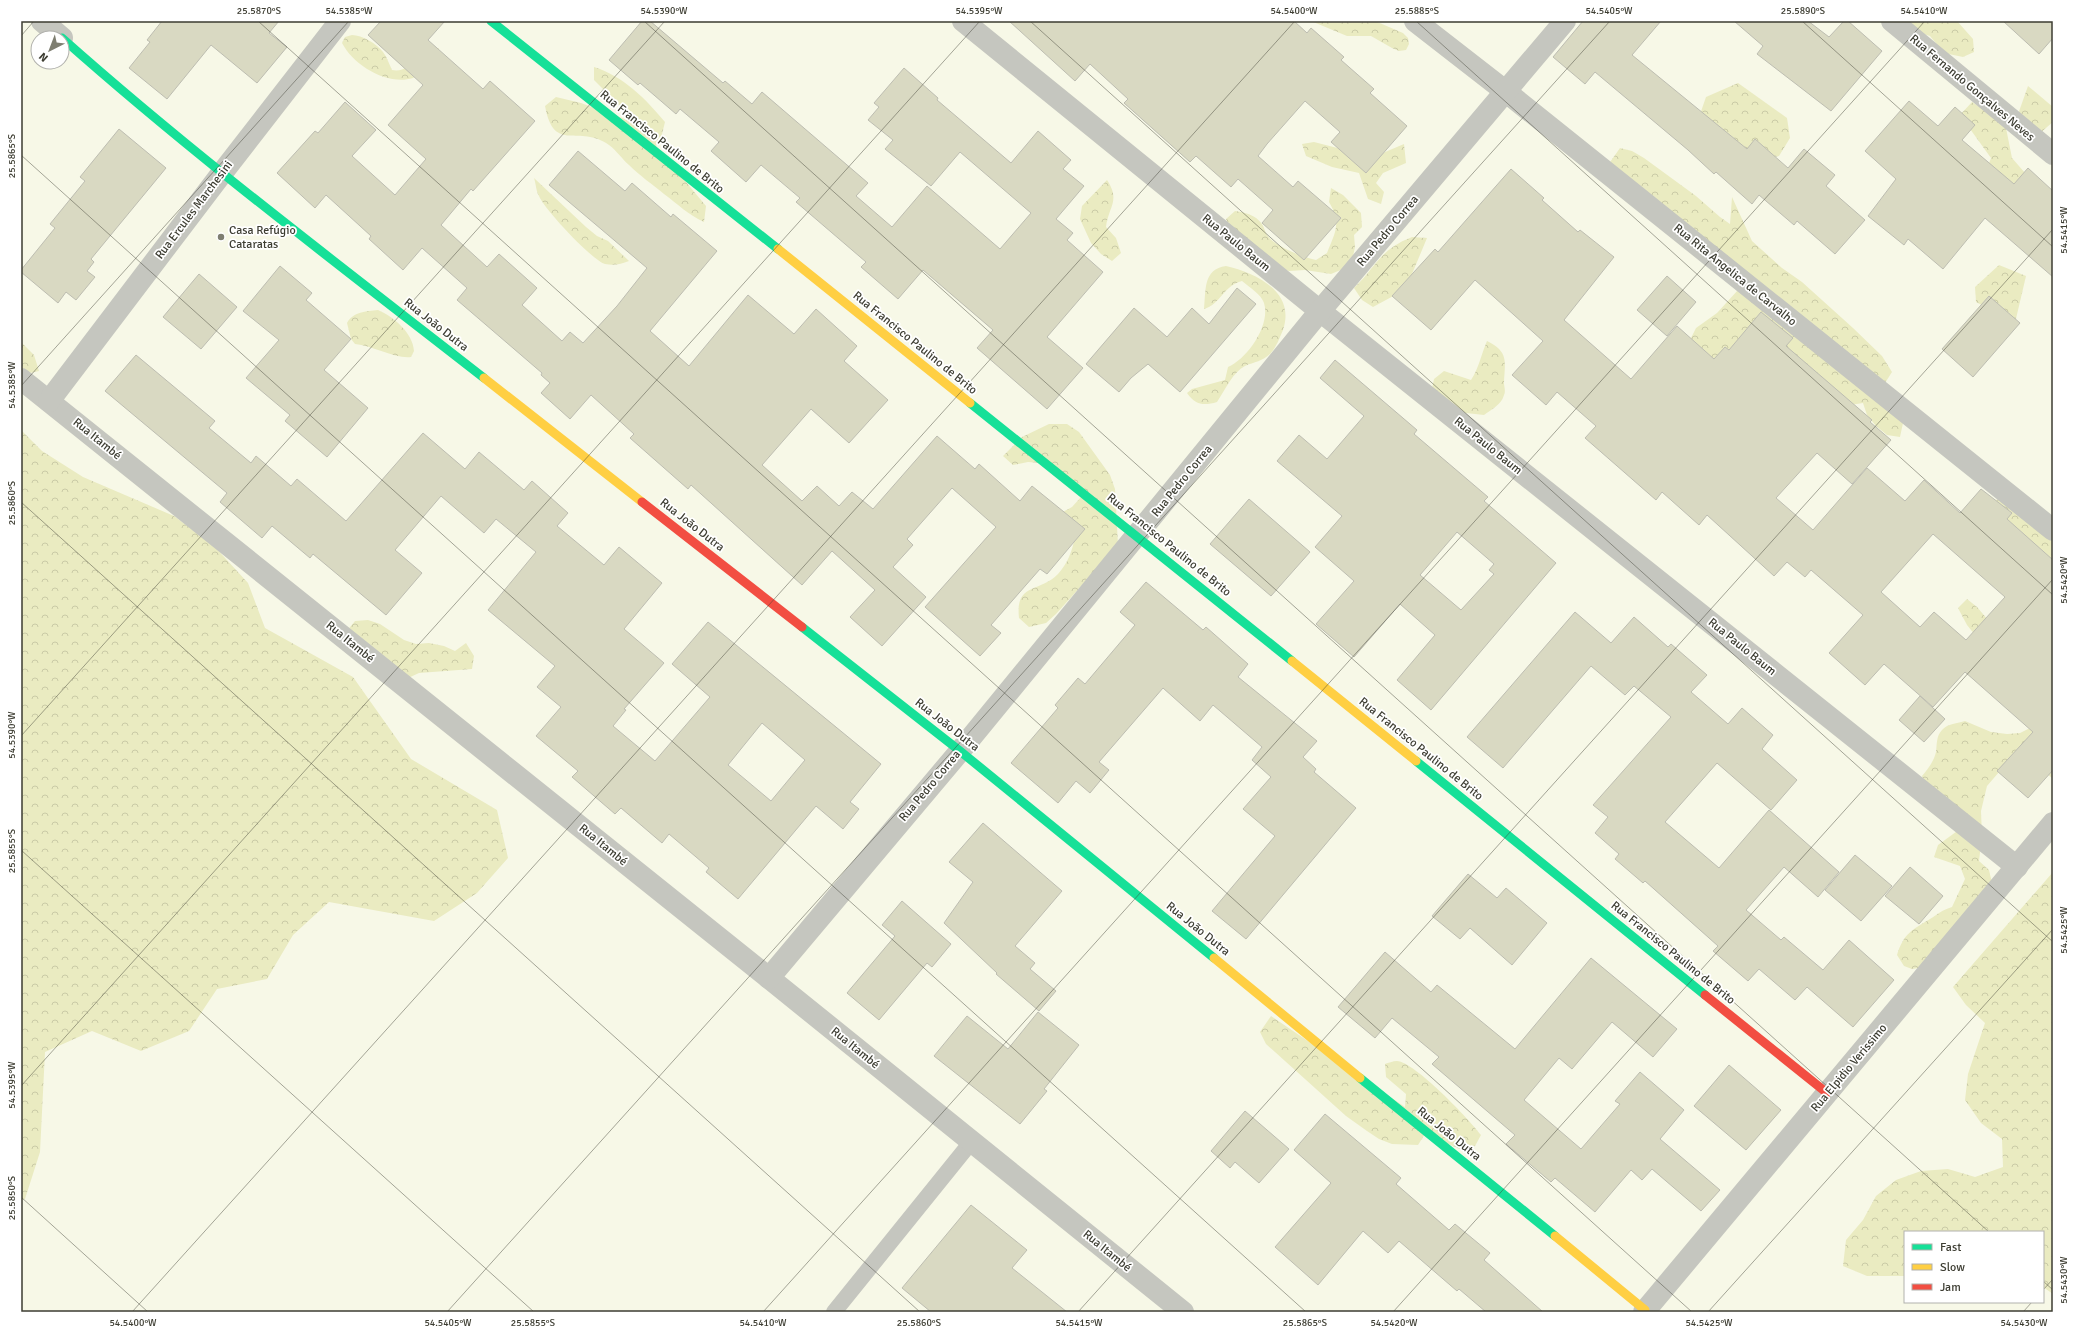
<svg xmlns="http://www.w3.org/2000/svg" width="2074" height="1333" font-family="Signika,sans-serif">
<defs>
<pattern id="forest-crowns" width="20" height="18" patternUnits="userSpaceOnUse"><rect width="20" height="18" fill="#eaebc1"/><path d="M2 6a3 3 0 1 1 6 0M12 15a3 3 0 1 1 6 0" fill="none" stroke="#cacaa6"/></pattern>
</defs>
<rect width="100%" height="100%" fill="#f7f8e7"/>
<g fill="url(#forest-crowns)">
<polygon points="1311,21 1375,21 1403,33 1408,38 1409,44 1406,50 1399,51 1392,48 1371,36 1347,36"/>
<polygon points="1902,21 1957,21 1973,39 1974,52 1963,57 1944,53 1930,36 1911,30"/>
<path d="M 352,35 C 362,35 377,44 383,52 C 387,57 389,64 392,70 C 412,74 420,48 439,48 C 436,56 432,60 427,66 C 422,70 419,76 413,78 C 388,86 354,66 342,43 L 345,37 Z"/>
<path d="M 594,67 C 623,76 646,99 665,122 L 662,134 L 656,146 L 706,206 L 704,222 C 687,214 679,205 664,194 C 652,184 640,176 629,165 C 622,159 617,151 609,145 C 579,123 554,155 545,106 L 556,97 L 581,103 L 633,122 L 625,111 L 594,80 Z"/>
<polygon points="1738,83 1787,118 1790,138 1779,156 1753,162 1697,123 1706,97"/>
<polygon points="2028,86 2053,107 2053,122 2040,133 2016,120"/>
<polygon points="1972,102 2005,123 2012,158 2032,181 2017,201 1981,185 1991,158 1960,115"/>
<polygon points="1314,142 1353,152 1378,155 1404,144 1406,163 1383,173 1376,183 1384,192 1381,204 1368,199 1359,173 1332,167 1306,156 1302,144"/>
<polygon points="1620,148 1632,151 1644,158 1696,196 1720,217 1730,224 1732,197 1752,241 1782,268 1802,282 1853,328 1882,356 1892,372 1885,383 1903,423 1900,437 1887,435 1876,426 1867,415 1863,403 1850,405 1750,330 1723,356 1717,368 1690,340 1696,328 1717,313 1748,279 1608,165"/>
<path d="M 534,178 L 586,227 L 597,236 L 608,241 L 629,261 C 621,264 614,266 605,264 C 593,261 544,209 539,196 C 536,191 536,184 534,178 Z"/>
<path d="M 1107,180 C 1121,201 1108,207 1106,227 L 1116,238 L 1121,253 L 1112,261 L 1101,254 L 1091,243 L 1080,219 L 1082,206 Z"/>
<path d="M 1331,188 L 1343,195 L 1361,213 L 1362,227 L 1354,235 L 1355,247 L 1352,261 L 1343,269 L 1331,274 L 1305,270 L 1289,271 L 1276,267 L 1232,233 L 1226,219 L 1235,211 C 1244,212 1256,215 1262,224 C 1264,227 1265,232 1267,235 C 1275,247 1303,257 1316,260 L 1327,253 C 1335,232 1342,224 1329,202 Z"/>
<path d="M 1412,237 L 1427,238 L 1412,274 L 1397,294 L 1373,307 L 1362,300 L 1354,288 C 1377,266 1379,250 1412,237 Z"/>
<polygon points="1999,265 2026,276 2015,323 1976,302 1975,287"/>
<path d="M 1226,266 C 1256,273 1296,292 1283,330 C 1280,337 1276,348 1270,354 C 1263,361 1254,362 1245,366 C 1233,372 1225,390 1217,402 C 1204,406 1195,405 1187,393 L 1192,389 L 1225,380 L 1228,367 C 1247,359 1271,325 1264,303 C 1261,294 1249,287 1242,281 C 1224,285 1220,305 1204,309 C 1206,290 1203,269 1226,266 Z"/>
<path d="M 378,310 C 394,317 413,333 414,351 L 411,357 C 396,359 373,346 355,344 L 351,339 L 347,323 C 353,312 366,311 378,310 Z"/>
<path d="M 1487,341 C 1509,352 1505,361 1504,383 C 1504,386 1506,392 1504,395 C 1502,404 1491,410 1484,415 L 1457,412 L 1431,393 L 1434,379 L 1444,371 L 1471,380 C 1479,368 1481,355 1487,341 Z"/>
<polygon points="21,342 34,355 39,371 25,374 21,371"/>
<path d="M 1049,424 L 1067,424 L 1079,432 L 1110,475 L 1115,489 L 1118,545 L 1056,614 L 1046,623 L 1029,627 L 1019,618 C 1015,582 1040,593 1058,574 C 1068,563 1072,551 1075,537 L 1061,513 L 1072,507 L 1081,497 L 1041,463 L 1028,462 L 1013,465 L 1003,456 L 1022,437 Z"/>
<polygon points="21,430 42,451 83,477 174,516 214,546 248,583 265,628 353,677 411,759 497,810 508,858 477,893 434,921 329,902 293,935 267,979 217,989 189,1031 141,1051 92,1031 45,1052 40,1152 25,1199 21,1200"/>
<polygon points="2006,499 2053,533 2053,577 2024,551 1993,500"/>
<polygon points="1967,599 1977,607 1988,620 1975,635 1967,625 1958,608"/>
<polygon points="368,620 380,624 404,640 416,644 429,643 444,646 455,651 466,643 474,656 472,669 419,673 406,679 346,632 355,621"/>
<path d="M 1965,721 L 1991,732 L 2007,734 L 2020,733 L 2032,727 L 2053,725 L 2053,779 L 2025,754 L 2012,757 L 1987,786 L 1981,811 L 1982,836 L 1979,861 L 1989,870 L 1992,883 L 1924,967 L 1912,969 L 1904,966 L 1897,955 C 1904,933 1912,930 1930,919 C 1938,914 1942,910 1952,907 L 1965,879 L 1960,866 L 1934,857 L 1938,845 L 1960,829 L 1925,789 L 1922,776 C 1928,769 1934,761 1936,752 C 1937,745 1936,736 1942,730 C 1947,724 1958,723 1965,721 Z"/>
<polygon points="2053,872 2053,1294 2043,1287 2043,1232 1905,1232 1905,1276 1867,1276 1843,1266 1846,1240 1863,1220 1876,1196 1896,1180 1921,1171 1948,1169 1975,1177 2003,1167 2002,1139 1981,1123 1965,1100 1968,1074 1985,1023 1966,1005 1953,987"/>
<path d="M 1271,1016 L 1405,1107 L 1406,1094 L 1386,1077 L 1385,1064 C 1388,1063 1393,1061 1397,1061 C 1415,1062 1470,1120 1481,1135 L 1475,1146 L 1462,1150 L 1425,1134 L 1418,1145 L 1392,1144 L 1379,1139 L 1367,1131 L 1346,1116 L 1266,1044 L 1260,1032 Z"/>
</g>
<g fill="#d9d9c2" stroke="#bdbdb1" fill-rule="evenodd">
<polygon points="162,21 279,21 269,33 287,47 257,83 211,45 167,99 129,68 150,42 147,40"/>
<polygon points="381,21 445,21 428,40 483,89 490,81 535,121 473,191 471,189 441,225 487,267 499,254 537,288 522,305 562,341 570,332 583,343 617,306 647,268 549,185 578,151 625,191 632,183 671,217 673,214 717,251 650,331 689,366 748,295 794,334 816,309 857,346 844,361 888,400 849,443 811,409 762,465 802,501 817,486 839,506 852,492 873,509 937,436 975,469 979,464 1020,501 1032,486 1085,529 1047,574 1040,569 991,625 1001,633 980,656 925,607 996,527 952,488 907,539 913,545 893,567 926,597 882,646 850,617 875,590 832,551 802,585 691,485 688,489 630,438 634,434 591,395 570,419 541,393 550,383 541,375 542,373 457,300 467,288 422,248 403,270 369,239 371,236 326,195 315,208 277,173 315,131 318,133 345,102 376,130 352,156 395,195 426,159 388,125 423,85 368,35"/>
<polygon points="642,21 650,21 723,83 725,81 752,104 762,92 868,183 856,196 892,227 927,186 1000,249 1031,213 960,152 931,186 885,149 893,140 868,120 879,107 874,103 904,68 938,98 937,100 1011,163 1038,131 1071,160 1063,169 1084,186 1056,219 1073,233 1067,240 1103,272 1047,337 1083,368 1047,409 977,348 993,330 923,270 898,299 861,267 866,262 796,202 800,198 761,165 746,182 711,151 719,142 680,109 676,114 640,83 638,85 609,60"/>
<polygon points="1009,21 1294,21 1307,33 1311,28 1344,57 1341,60 1374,89 1370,93 1407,126 1366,173 1331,142 1340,132 1305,101 1267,144 1258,156 1293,187 1298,181 1341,218 1304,260 1262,223 1273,210 1238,179 1231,187 1196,156 1190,162 1124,103 1128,99 1090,64 1075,81"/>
<polygon points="1583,21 1661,21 1632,55 1747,149 1755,139 1788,168 1804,149 1835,175 1826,186 1865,220 1835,254 1797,221 1794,225 1759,195 1752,204 1716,172 1714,174 1688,150 1595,72 1585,84 1553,57"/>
<polygon points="1734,21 1808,21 1829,37 1844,21 1848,21 1882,51 1831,111 1757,54 1763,46"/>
<polygon points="2003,21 2053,21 2053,38 2039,54"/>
<polygon points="1909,101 1938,126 1955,107 1975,125 1962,140 2014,184 2028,168 2053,191 2053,277 1985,218 1943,269 1908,239 1904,245 1868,216 1896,179 1865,151"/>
<polygon points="119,129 166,168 91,259 94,262 87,271 95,277 76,300 66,292 58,303 21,272 21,270 55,228 50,224 85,181 80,177"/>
<path d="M 1511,169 L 1544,198 L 1542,200 L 1578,232 L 1580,230 L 1614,257 L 1564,320 L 1631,379 L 1677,326 L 1714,359 L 1725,347 L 1729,350 L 1761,312 L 1793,338 L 1786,346 L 1872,420 L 1870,422 L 1891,440 L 1852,484 L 1817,453 L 1776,498 L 1813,530 L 1867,468 L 1905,501 L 1924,480 L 1960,513 L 1981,489 L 2012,513 L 2007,519 L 2053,560 L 2053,770 L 2028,798 L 1997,771 L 2033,732 L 1965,672 L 1933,707 L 1884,664 L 1865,685 L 1829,653 L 1863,615 L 1811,570 L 1805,577 L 1787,562 L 1774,576 L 1707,515 L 1699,525 L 1662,492 L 1656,500 L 1585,438 L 1596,426 L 1557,392 L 1546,405 L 1512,375 L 1543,341 L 1475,280 L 1431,330 L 1392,296 L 1435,249 L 1438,252 ZM 1933,534 L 2005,597 L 1966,640 L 1934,612 L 1920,627 L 1881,592 Z"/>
<polygon points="280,266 312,293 306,300 351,339 324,370 368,408 327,457 285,421 290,415 246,378 279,340 243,311"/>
<polygon points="199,274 237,307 201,349 163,317"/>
<polygon points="1667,276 1696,302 1667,336 1637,310"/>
<polygon points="1237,288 1256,304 1180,392 1148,364 1131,378 1119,392 1086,364 1134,308 1167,337 1192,308 1209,324"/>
<polygon points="1989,296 2020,323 1973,377 1942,349"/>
<path d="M 136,355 L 215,421 L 209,428 L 251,463 L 256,456 L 291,486 L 297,479 L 346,521 L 423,433 L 465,469 L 479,452 L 524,490 L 532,481 L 568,513 L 557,526 L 604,565 L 619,547 L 662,583 L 624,629 L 664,663 L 624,709 L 626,710 L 613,726 L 655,761 L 710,697 L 672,664 L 708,622 L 881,764 L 850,802 L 859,809 L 843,829 L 816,806 L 738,899 L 706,872 L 709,868 L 669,834 L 662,843 L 621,808 L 615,814 L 572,777 L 578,771 L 536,736 L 561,707 L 537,687 L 555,666 L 488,610 L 536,552 L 496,519 L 484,533 L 441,496 L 395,550 L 422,573 L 386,615 L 313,554 L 310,558 L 272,526 L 262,538 L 220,502 L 227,493 L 105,391 ZM 762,723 L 805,760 L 771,801 L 728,765 Z"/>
<path d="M 1335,360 L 1417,430 L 1414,434 L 1488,497 L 1484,501 L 1556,563 L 1431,710 L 1397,680 L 1435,635 L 1400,604 L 1354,657 L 1316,624 L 1354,581 L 1315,547 L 1342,516 L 1277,461 L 1299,435 L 1327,459 L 1364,416 L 1320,378 ZM 1457,532 L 1494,564 L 1489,570 L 1494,574 L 1461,610 L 1420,575 Z"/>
<polygon points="1249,499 1310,552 1271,596 1210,544"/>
<polygon points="1146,582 1203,630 1206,627 1248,664 1238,677 1317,741 1303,757 1316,769 1314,772 1356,808 1246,939 1212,911 1275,836 1243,809 1271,777 1252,760 1262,747 1213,705 1200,721 1163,688 1099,762 1109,770 1090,793 1076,781 1058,803 1011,763 1058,708 1055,705 1078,678 1085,684 1135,625 1120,612"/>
<polygon points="1575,612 1611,643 1634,617 1668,647 1671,644 1707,675 1691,692 1728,724 1742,708 1773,735 1762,749 1797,780 1771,810 1717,763 1665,822 1719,868 1769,810 1839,872 1818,897 1784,867 1746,910 1781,940 1784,937 1823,970 1849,940 1894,980 1853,1027 1807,987 1795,1000 1759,969 1748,981 1713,951 1718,946 1645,881 1643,883 1615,859 1619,854 1595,833 1608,817 1593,805 1671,717 1634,686 1625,695 1591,666 1503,768 1467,737"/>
<polygon points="1920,696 1945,719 1924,742 1899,720"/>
<polygon points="983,823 1062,891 1015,946 1035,963 1030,969 1056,991 1039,1011 996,974 997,973 944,923 973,882 949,862"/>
<polygon points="1855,855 1892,886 1861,921 1825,890"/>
<polygon points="1910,867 1943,896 1919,924 1885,896"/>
<polygon points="1468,874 1497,898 1506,888 1547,923 1512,965 1470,928 1460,939 1432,916"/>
<polygon points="902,901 951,944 932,967 927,963 879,1020 847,993 895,936 882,925"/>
<polygon points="1385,952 1431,992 1437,985 1515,1049 1591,958 1677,1029 1653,1057 1612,1022 1572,1069 1559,1058 1524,1100 1581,1149 1620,1104 1615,1101 1640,1072 1684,1110 1660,1139 1720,1190 1701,1211 1652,1169 1642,1180 1631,1170 1595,1212 1555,1178 1551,1182 1506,1144 1515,1135 1432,1064 1439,1057 1392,1018 1375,1038 1338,1007"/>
<polygon points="1038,1012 1079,1045 1044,1089 1047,1091 1020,1124 934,1056 967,1016 1008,1049"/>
<polygon points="1729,1065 1781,1110 1746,1150 1694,1106"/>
<polygon points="1245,1111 1289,1149 1259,1183 1235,1162 1230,1168 1211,1151"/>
<polygon points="1325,1114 1401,1178 1396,1184 1449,1230 1455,1224 1490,1253 1484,1260 1543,1312 1486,1312 1459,1289 1457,1291 1399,1241 1388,1253 1363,1231 1318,1285 1275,1247 1331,1183 1294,1150"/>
<polygon points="971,1205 1027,1250 1012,1268 1067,1312 931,1312 902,1288"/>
</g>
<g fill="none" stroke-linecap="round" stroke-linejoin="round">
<polyline stroke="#c5c6bf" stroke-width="16" points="834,1312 972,1141"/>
<g stroke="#c5c6bf" stroke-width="22">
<polyline points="42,21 62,38"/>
<polyline points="963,21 1320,311 2017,867"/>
<polyline points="1415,21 1505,91 2053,530"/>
<polyline points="1892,21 2053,154"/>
<polyline points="21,379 769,978 1183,1312"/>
<polyline points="49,401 222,173 340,21"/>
<polyline points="769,978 960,751 1320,311 1565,21"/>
<polyline points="1644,1312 2053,823"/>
</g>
<g stroke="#16e098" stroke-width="9">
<polyline points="491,21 778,249"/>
<path d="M 62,38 C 197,158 342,267 484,378"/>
<polyline points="970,403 1292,661"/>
<polyline points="802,627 960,751 1214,958"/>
<polyline points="1416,761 1705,995"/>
<polyline points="1360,1078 1555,1236"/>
</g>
<g stroke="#ffcf43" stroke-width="9">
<polyline points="778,249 970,403"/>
<polyline points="484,378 642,502"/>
<polyline points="1292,661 1416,761"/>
<polyline points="1214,958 1360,1078"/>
<polyline points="1555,1236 1645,1310"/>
</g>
<g stroke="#f24e42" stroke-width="9">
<polyline points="642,502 802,627"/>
<polyline points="1705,995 1827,1093"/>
</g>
</g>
<path fill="none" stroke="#3d3d32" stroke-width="1" stroke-opacity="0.45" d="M 258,21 L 1692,1312M 644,21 L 1989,1232M 1030,21 L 2053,942M 1416,21 L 2053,595M 1802,21 L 2053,247M 21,36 L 34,21M 21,155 L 1306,1312M 21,386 L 349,21M 21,502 L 920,1312M 21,736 L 665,21M 21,850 L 534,1312M 21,1086 L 980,21M 21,1197 L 148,1312M 2043,1281 L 2053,1290M 2043,1290 L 2053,1279M 132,1312 L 1295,21M 447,1312 L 1610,21M 763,1312 L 1925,21M 1078,1312 L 2053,229M 1393,1312 L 2053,579M 1708,1312 L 2053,929M 2023,1312 L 2032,1302"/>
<circle fill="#7e7e71" stroke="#fff" stroke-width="1.5" cx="221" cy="237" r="4"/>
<g text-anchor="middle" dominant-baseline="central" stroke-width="3.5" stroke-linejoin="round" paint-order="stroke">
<g font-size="12" fill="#3d3d32" stroke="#fff">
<text transform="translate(1972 88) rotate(40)">Rua Fernando Gonçalves Neves</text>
<text transform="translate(662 142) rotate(39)">Rua Francisco Paulino de Brito</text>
<text transform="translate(194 210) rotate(-53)">Rua Ercules Marchesini</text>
<text transform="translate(1388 231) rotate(-50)">Rua Pedro Correa</text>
<text transform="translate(1236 243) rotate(39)">Rua Paulo Baum</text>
<text transform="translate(1735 275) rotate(39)">Rua Rita Angelica de Carvalho</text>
<text transform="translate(436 325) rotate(38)">Rua João Dutra</text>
<text transform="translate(915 343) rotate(39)">Rua Francisco Paulino de Brito</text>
<text transform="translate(97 439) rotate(39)">Rua Itambé</text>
<text transform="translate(1488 446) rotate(39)">Rua Paulo Baum</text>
<text transform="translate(1182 481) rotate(-51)">Rua Pedro Correa</text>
<text transform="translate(692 525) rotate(38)">Rua João Dutra</text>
<text transform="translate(1169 545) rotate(39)">Rua Francisco Paulino de Brito</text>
<text transform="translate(350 642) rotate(39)">Rua Itambé</text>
<text transform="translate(1742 647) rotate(39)">Rua Paulo Baum</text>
<text transform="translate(947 725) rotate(38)">Rua João Dutra</text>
<text transform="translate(1421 749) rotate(39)">Rua Francisco Paulino de Brito</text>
<text transform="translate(930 786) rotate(-50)">Rua Pedro Correa</text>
<text transform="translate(603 845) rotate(39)">Rua Itambé</text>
<text transform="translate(1198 929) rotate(39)">Rua João Dutra</text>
<text transform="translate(1673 953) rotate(39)">Rua Francisco Paulino de Brito</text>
<text transform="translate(855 1048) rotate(39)">Rua Itambé</text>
<text transform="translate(1849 1068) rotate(-50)">Rua Elpidio Verissimo</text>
<text transform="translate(1449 1134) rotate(39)">Rua João Dutra</text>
<text transform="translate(1107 1251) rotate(39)">Rua Itambé</text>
</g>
<g font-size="12" fill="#3d3d32" stroke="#fff" text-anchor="start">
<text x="229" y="230">Casa Refúgio<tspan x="229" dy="14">Cataratas</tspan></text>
</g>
</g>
<rect width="2074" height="1333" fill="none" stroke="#ffffff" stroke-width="44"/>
<rect x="1904" y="1231" width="140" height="72" fill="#ffffff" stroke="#b1b1ad"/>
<rect x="1912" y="1244" width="20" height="6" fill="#16e098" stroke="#b1b1ad"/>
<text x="1940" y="1251" font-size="12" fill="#3d3d32">Fast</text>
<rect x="1912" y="1264" width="20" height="6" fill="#ffcf43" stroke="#b1b1ad"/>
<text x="1940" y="1271" font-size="12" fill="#3d3d32">Slow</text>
<rect x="1912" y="1284" width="20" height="6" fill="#f24e42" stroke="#b1b1ad"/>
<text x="1940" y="1291" font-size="12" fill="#3d3d32">Jam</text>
<g transform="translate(50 50) rotate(222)"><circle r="19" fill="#ffffff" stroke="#b1b1ad"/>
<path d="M0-3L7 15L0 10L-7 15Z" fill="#7e7e71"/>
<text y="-6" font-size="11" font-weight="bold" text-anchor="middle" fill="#3d3d32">N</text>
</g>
<rect x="22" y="22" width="2030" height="1289" fill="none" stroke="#3d3d32" stroke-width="1.5"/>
<g font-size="10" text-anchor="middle" fill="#3d3d32">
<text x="259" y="14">25.5870°S</text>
<text x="349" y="14">54.5385°W</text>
<text x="664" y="14">54.5390°W</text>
<text x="979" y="14">54.5395°W</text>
<text x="1294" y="14">54.5400°W</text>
<text x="1417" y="14">25.5885°S</text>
<text x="1609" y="14">54.5405°W</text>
<text x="1803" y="14">25.5890°S</text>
<text x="1924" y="14">54.5410°W</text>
<text transform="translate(11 156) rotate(-90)" y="4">25.5865°S</text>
<text transform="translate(2063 230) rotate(-90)" y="4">54.5415°W</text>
<text transform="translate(11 385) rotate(-90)" y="4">54.5385°W</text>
<text transform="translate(11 503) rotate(-90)" y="4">25.5860°S</text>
<text transform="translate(2063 580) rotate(-90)" y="4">54.5420°W</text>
<text transform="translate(11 735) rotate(-90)" y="4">54.5390°W</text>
<text transform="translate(11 851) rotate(-90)" y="4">25.5855°S</text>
<text transform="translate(2063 930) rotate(-90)" y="4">54.5425°W</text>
<text transform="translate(11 1085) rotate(-90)" y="4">54.5395°W</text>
<text transform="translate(11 1198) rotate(-90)" y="4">25.5850°S</text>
<text transform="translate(2063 1280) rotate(-90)" y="4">54.5430°W</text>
<text x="133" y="1326">54.5400°W</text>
<text x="448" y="1326">54.5405°W</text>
<text x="533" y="1326">25.5855°S</text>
<text x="763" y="1326">54.5410°W</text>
<text x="919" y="1326">25.5860°S</text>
<text x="1079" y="1326">54.5415°W</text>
<text x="1305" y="1326">25.5865°S</text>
<text x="1394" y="1326">54.5420°W</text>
<text x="1709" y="1326">54.5425°W</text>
<text x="2024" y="1326">54.5430°W</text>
</g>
</svg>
